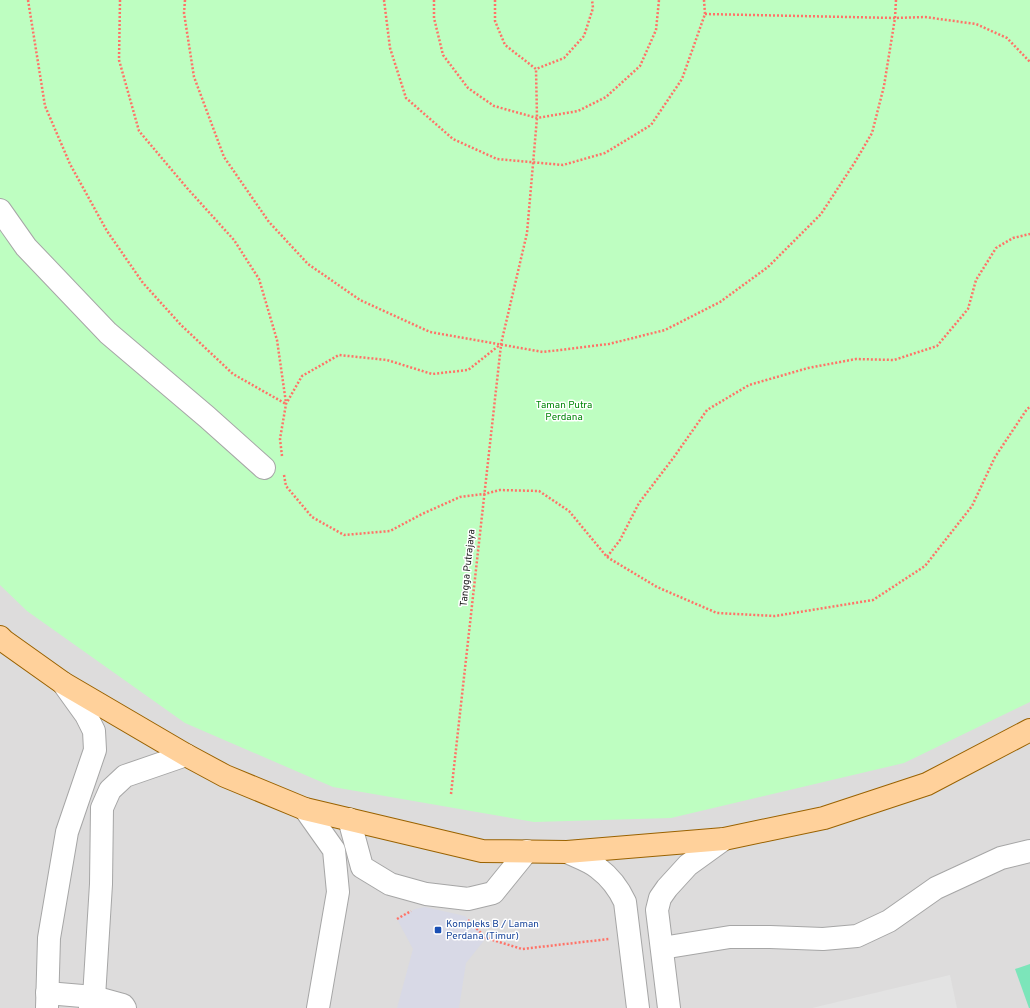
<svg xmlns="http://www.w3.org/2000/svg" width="1030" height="1008" font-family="Overpass,sans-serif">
<rect width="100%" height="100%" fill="#f0ece4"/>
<rect fill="#dddcdc" x="0" y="0" width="1030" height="1008"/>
<polygon fill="#befec1" points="0,0 1030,0 1030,702 904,763 671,818 534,822 333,787 185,723 27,611 0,585"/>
<polygon fill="#7ce5ba" points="1030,964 1030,1008 1029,1008 1015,969"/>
<polygon fill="#e3e3e3" points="950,975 957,1008 812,1008"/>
<polygon fill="#d8d9e6" points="425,907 465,916 486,938 466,963 459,1008 397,1008 413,949 397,919 415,909"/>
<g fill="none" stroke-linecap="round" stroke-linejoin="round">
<g stroke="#a6a6a6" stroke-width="24">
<g id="minor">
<polyline points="0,210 26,247 108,333 207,417 264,468"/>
<polyline points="305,809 334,850 338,892 318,1008"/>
<polyline points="349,819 362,867 390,884 426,894 468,899 493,893 527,851"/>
<path d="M 567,852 C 577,857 590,861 598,868 C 610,877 619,889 625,902 L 638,1008"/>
<polyline points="662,948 730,937 770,937 823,939 857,936 889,921 936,888 1001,858 1030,851"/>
<polyline points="47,993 94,997 123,1005 125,1008"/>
<polyline points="47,1008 49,938 67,832 95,750 94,731 86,715 63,683"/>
<polyline points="90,1008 94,997 101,884 102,808 110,790 125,776 186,755"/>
<polyline points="669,1008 657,910 660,898 667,888 688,865 724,839"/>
</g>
</g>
<g stroke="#9a6200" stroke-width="24">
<polyline id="major" points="0,637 4,641 63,683 186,755 225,776 305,809 482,851 567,852 724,839 824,818 927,784 1030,730"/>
</g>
<g stroke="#ff7267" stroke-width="2.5" stroke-dasharray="2 2" stroke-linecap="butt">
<polyline points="28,0 45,106 70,164 107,231 143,283 181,325 233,374 286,404"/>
<polyline points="120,0 119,60 139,131 187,188 234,240 259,279 277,340 286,403"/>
<polyline points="185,0 184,13 194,77 224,157 269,222 308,264 360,300 430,332 543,352 609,344 665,330 720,302 768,267 821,214 855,162 872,133 884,86 895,18 896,0"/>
<polyline points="384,0 390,48 406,98 453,139 497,159 563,165 605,153 651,125 682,79 705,14 704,0"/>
<polyline points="434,0 434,18 443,55 468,88 494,106 537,118 578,111 606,97 640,66 656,30 659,0"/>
<polyline points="495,0 495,21 505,45 536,69 564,58 584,36 593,8 592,0"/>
<polyline points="705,14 895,18 925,17 976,24 1007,38 1030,62"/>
<polyline points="282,456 280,439 286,404 302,376 339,355 387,360 432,374 468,370 501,344 527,233 537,118 536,69"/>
<polyline points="284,475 286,486 312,517 344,535 390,531 422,514 460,497 484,494 500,490 539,491 569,511 607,557 620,540 639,503 674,457 707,410 749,385 808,368 856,359 894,360 937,346 968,309 976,280 996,248 1013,238 1030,234"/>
<polyline points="607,557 657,587 717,613 775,616 873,600 925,566 972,506 995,457 1027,409 1030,407"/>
<polyline points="451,794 501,345"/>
<polyline points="397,919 411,911"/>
<polyline points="468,920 486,938 522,949 609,939"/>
</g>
<use href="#minor" stroke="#fff" stroke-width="22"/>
<use href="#major" stroke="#ffd19b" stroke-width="22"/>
</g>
<rect fill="#1a4fb4" stroke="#fff" stroke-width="1.5" x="434" y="926" width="8" height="8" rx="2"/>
<g text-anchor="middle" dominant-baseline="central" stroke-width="3" stroke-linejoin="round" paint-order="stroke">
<g font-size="10" fill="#03870a" stroke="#fff">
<text x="564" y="405">Taman Putra<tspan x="564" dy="12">Perdana</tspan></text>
</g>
<g font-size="10" fill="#1f1f1f" stroke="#fff">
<text transform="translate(468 568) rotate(-84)">Tangga Putrajaya</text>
</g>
<g font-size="10" fill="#164399" stroke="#fff" text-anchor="start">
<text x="446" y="924">Kompleks B / Laman<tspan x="446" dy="12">Perdana (Timur)</tspan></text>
</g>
</g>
</svg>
